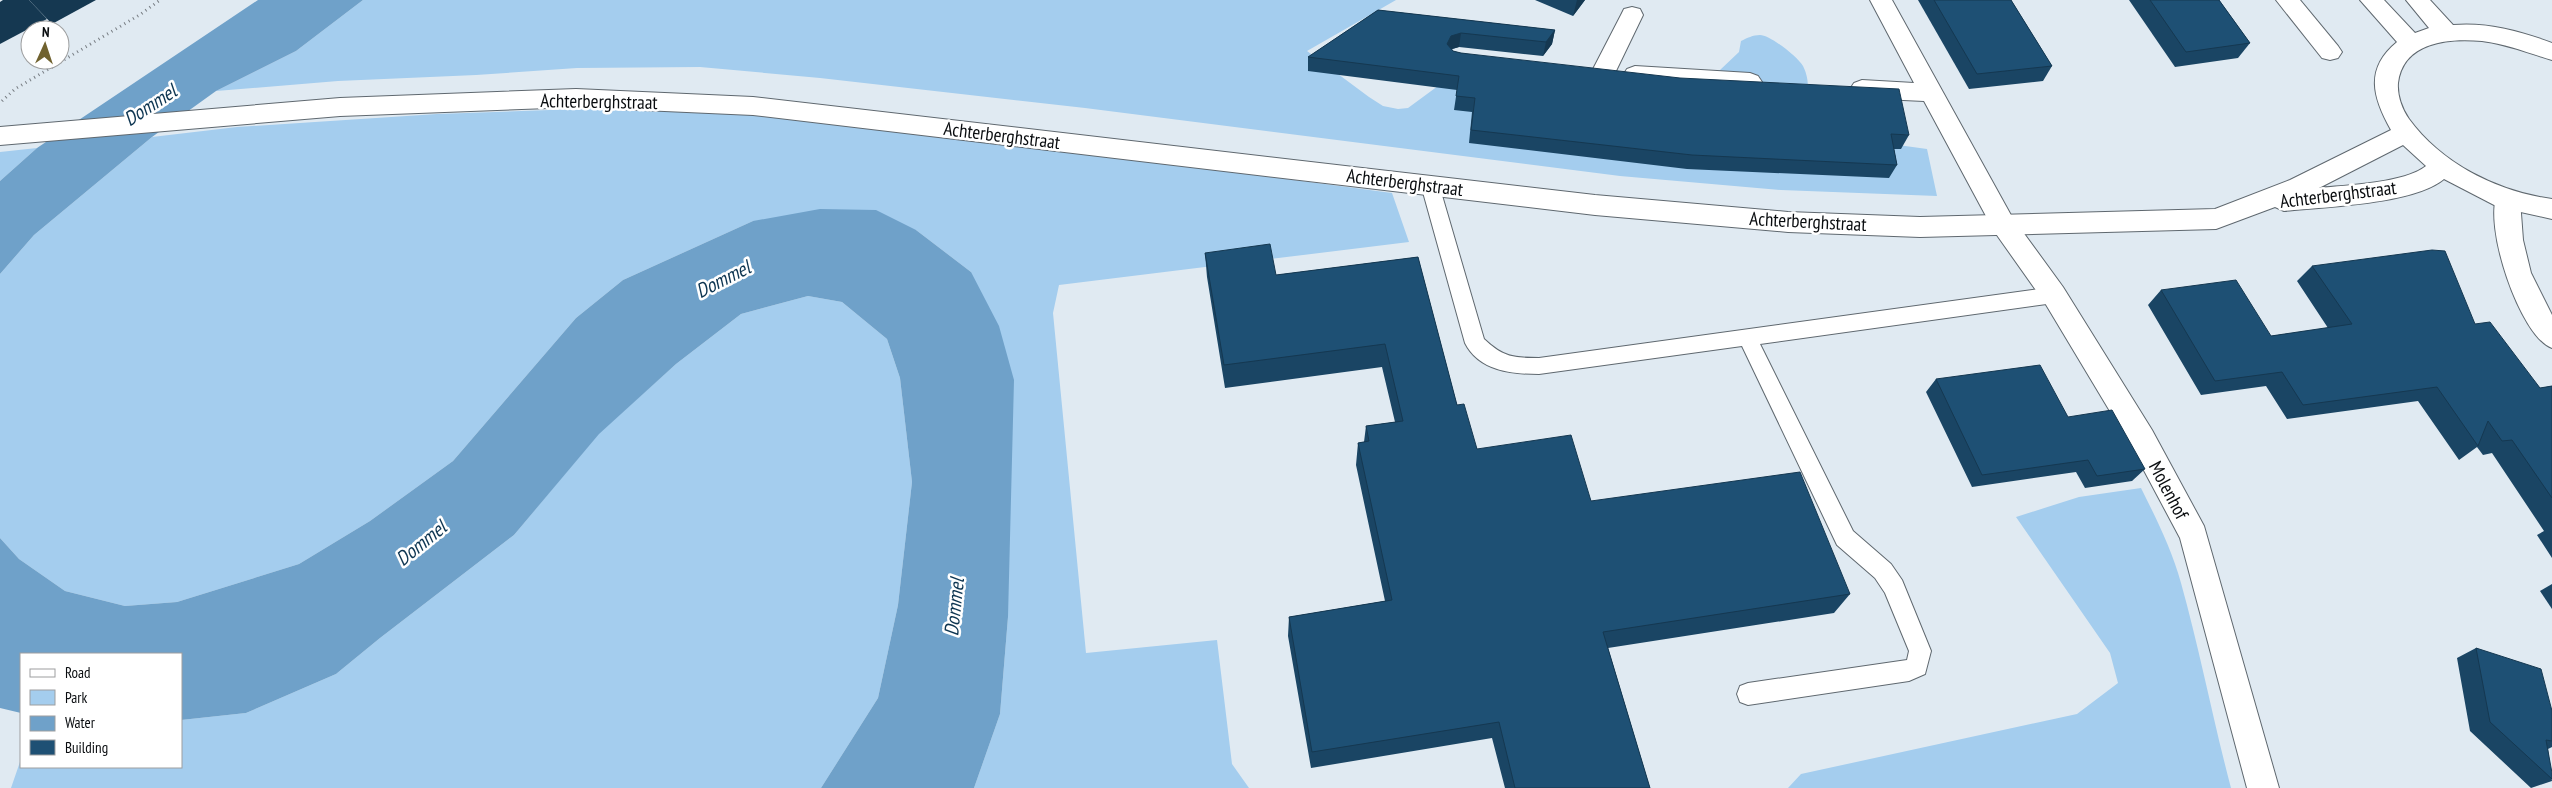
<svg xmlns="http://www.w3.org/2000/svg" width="2552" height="788" font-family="'PT Sans Narrow',sans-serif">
<rect width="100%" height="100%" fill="#e0eaf2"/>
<g fill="#a4cdee">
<path d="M 363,0 L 1396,0 L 1307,51 L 1369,97 L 1383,106 L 1398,109 L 1408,108 L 1457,72 L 1675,79 L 1720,70 L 1739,52 L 1741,41 C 1747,38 1753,35 1760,35 C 1770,35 1798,57 1803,66 C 1807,74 1808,81 1808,89 L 1869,141 L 1927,149 L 1937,196 L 1781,190 L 1620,176 L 1085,108 L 820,78 L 700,67 L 577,68 L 476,75 L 338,81 L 216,91 L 296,51 Z"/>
<polygon points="577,109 750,112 913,129 1392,193 1409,242 1059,285 1053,313 1086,653 1217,640 1232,764 1249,788 974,788 1000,714 1008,617 971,272 916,230 753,221 623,280 576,318 453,461 370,521 299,564 177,602 125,606 65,591 19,559 0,538 0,274 34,235 152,137 237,127 437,114"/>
<polygon points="37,148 0,181 0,152"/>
<polygon points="808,296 842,302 887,339 900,378 912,482 898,605 878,698 821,788 11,788 21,759 21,767 181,767 181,720 246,713 336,674 380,638 514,535 599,433 676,364 741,314"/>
<path d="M 2141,488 C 2156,518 2172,550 2181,583 C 2200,651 2213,720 2231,788 L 1788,788 L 1801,774 L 2077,714 L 2118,683 L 2110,653 L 2016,517 L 2079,497 Z"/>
</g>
<g fill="#6fa1c9">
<polygon points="258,0 363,0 296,51 216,91 152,137 34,235 0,274 0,181 37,148"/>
<polygon points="820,209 876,210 916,230 971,272 999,326 1014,380 1008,617 1000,714 974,788 821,788 878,698 898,605 912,482 900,378 887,339 842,302 808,296 741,314 676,364 599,434 514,535 380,638 336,674 246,713 181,720 181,654 21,654 21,713 0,708 0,538 19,559 65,591 125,606 177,602 299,564 370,521 453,461 576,318 623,280 753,221"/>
</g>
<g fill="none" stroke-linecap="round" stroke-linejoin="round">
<g stroke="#5f686f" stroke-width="2">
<path id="lane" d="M 1430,178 L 1436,180 L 1439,185 L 1484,339 C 1503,357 1513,358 1539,358 L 2054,287 L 2061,290 L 2064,295 L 2061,300 L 2054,303 L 1760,344 L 1853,531 L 1891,564 L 1902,580 L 1931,651 L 1925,674 L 1909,681 L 1748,705 L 1740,702 L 1737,694 L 1740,686 L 1748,683 L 1907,660 L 1909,651 L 1885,593 L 1875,578 L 1837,545 L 1742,346 L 1539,374 C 1512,374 1479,371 1465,343 L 1421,185 L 1424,180 Z"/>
</g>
<g stroke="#5f686f" stroke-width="2">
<g id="street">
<polygon points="1870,0 1892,0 2012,217 2063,287 2152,430 2204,526 2279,788 2247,788 2180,538 2132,448 2045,303 1994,231 1924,101 1862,98 1854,95 1850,89 1854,83 1862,80 1914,83"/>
<polygon points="2276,0 2300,0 2338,46 2342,52 2338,58 2330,60 2322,58"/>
<polygon points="1632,7 1640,9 1643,15 1615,73 1611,79 1603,82 1595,79 1591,73 1621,15 1624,9"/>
<polygon points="1635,66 1750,73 1758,76 1762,82 1758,88 1750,91 1635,84 1627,81 1623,75 1627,69"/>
<path d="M 2507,190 L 2516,193 L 2520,200 L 2523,240 L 2531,273 L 2552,315 L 2552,348 C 2520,337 2482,223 2498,193 Z"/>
</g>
</g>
<g stroke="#5f686f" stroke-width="2">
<path id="secondary" d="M 2360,0 L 2384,0 L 2415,33 L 2429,28 L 2406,0 L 2430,0 L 2453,25 C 2487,22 2520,31 2552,43 L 2552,60 C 2528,53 2507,44 2482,41 C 2448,38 2403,42 2398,83 C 2397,95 2402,109 2409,119 C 2442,164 2498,192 2552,199 L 2552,219 L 2498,207 L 2444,179 C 2415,204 2324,207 2284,211 L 2275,207 L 2216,229 L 1920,237 L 1788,232 L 1595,215 L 753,115 L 576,107 L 340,116 L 0,145 L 0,127 L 340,98 L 576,89 L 753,97 L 1595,195 L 1788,212 L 1920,217 L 2215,209 L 2290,180 L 2391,130 C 2373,98 2364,69 2397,42 ZM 2403,145 L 2426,166 C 2405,183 2347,185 2319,188 Z"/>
</g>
<polyline stroke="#787e84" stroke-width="3" stroke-dasharray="1 4" stroke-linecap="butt" points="2,101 15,89 141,14 160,0"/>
<use href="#lane" fill="#fff" fill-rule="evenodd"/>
<use href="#street" fill="#fff" fill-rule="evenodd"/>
<use href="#secondary" fill="#fff" fill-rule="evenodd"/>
</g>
<g fill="#1a4564">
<polygon points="1535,0 1585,0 1573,16"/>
<polygon points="1918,0 2011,0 2052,66 2043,81 1969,89"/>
<polygon points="2129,0 2219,0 2250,43 2238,58 2175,67"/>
<polygon points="1378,10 1555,30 1552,44 1543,56 1459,47 1452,49 1453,51 1461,53 1909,135 1901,149 1894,149 1897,165 1889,178 1687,169 1469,143 1472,112 1454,110 1457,90 1308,71 1308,57"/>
<polygon points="1205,253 1276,275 1418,257 1457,405 1477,449 1591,501 1850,594 1834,613 1608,648 1650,788 1505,788 1492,738 1311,768 1288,636 1289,617 1385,601 1356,465 1358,443 1364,442 1366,426 1395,422 1382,367 1225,388 1207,277"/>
<polygon points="2312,266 2475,324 2540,388 2552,386 2552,558 2537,535 2544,531 2492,453 2483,455 2477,447 2459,460 2418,401 2287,419 2266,386 2201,395 2148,305 2161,290 2271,336 2328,328 2297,281"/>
<polygon points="1936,379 2068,417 2145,469 2132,481 2085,488 2076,472 1972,487 1926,392"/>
<polygon points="2552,584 2552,609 2540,591"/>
<polygon points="2476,648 2552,711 2552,747 2548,749 2552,781 2531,788 2470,731 2457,658"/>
</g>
<g fill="#153851">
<polygon points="3,0 29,0 47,19 0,44 0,2"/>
<polygon points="29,0 96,0 52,24"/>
<polygon points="1577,0 1585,0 1573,16"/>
<polygon points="1555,30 1552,44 1543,56 1546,42"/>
<polygon points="1461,33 1459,47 1449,50 1447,44 1451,36"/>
</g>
<g fill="#1e5074" stroke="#153851">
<polygon points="1934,0 2011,0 2052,66 1977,74"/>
<polygon points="2150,0 2219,0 2250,43 2186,52"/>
<polygon points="1378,10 1555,30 1546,42 1461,33 1451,36 1447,44 1453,51 1461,53 1680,78 1899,89 1909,135 1891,134 1897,165 1692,155 1471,130 1475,98 1456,96 1459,76 1308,57"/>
<polygon points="1270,244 1276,275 1418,257 1457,405 1464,404 1477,449 1571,435 1591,501 1800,472 1850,594 1603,632 1650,788 1515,788 1499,722 1312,752 1289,617 1392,600 1358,443 1369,441 1366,426 1403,421 1385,344 1224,365 1205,253"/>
<polygon points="2432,250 2445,251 2475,324 2490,322 2540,388 2552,386 2552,498 2512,440 2502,441 2488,421 2478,446 2437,387 2303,405 2282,372 2215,381 2161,290 2236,280 2271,336 2352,324 2312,266"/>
<polygon points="2040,365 2068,417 2112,410 2145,469 2097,476 2088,460 1982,475 1936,379"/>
<polygon points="2476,648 2541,669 2552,711 2552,741 2546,740 2552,773 2552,779 2490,722"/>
</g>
<g text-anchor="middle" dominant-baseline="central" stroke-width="5" stroke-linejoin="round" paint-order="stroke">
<g font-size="19" fill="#090c0f" stroke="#fff">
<text transform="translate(599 101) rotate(1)">Achterberghstraat</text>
<text transform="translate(1002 135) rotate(7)">Achterberghstraat</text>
<text transform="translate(1405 182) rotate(7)">Achterberghstraat</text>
<text transform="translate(2338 194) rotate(-7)">Achterberghstraat</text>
<text transform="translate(1808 221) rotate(3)">Achterberghstraat</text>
<text transform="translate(2169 490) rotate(62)">Molenhof</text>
</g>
<g font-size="20" font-style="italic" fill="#0d3551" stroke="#fff">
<text transform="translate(150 105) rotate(-33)">Dommel</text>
<text transform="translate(723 279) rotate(-27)">Dommel</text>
<text transform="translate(421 543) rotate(-39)">Dommel</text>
<text transform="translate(954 607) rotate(-84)">Dommel</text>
</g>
</g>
<rect x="20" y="653" width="162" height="115" fill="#ffffff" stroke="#9d9e9f"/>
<rect x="30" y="669" width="25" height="8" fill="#ffffff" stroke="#9d9e9f"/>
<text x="65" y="678" font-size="15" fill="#090c0f">Road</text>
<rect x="30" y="690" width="25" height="15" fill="#a4cdee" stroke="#9d9e9f"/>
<text x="65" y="703" font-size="15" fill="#090c0f">Park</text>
<rect x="30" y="716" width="25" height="15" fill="#6fa1c9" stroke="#9d9e9f"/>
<text x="65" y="728" font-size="15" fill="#090c0f">Water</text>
<rect x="30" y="740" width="25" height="15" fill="#1e5074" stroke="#9d9e9f"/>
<text x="65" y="753" font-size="15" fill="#090c0f">Building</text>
<g transform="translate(45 45) rotate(3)"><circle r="24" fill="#ffffff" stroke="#9d9e9f"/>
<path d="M0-4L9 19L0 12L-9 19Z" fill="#70622f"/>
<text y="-8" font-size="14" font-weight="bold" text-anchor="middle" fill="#090c0f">N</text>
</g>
</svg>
